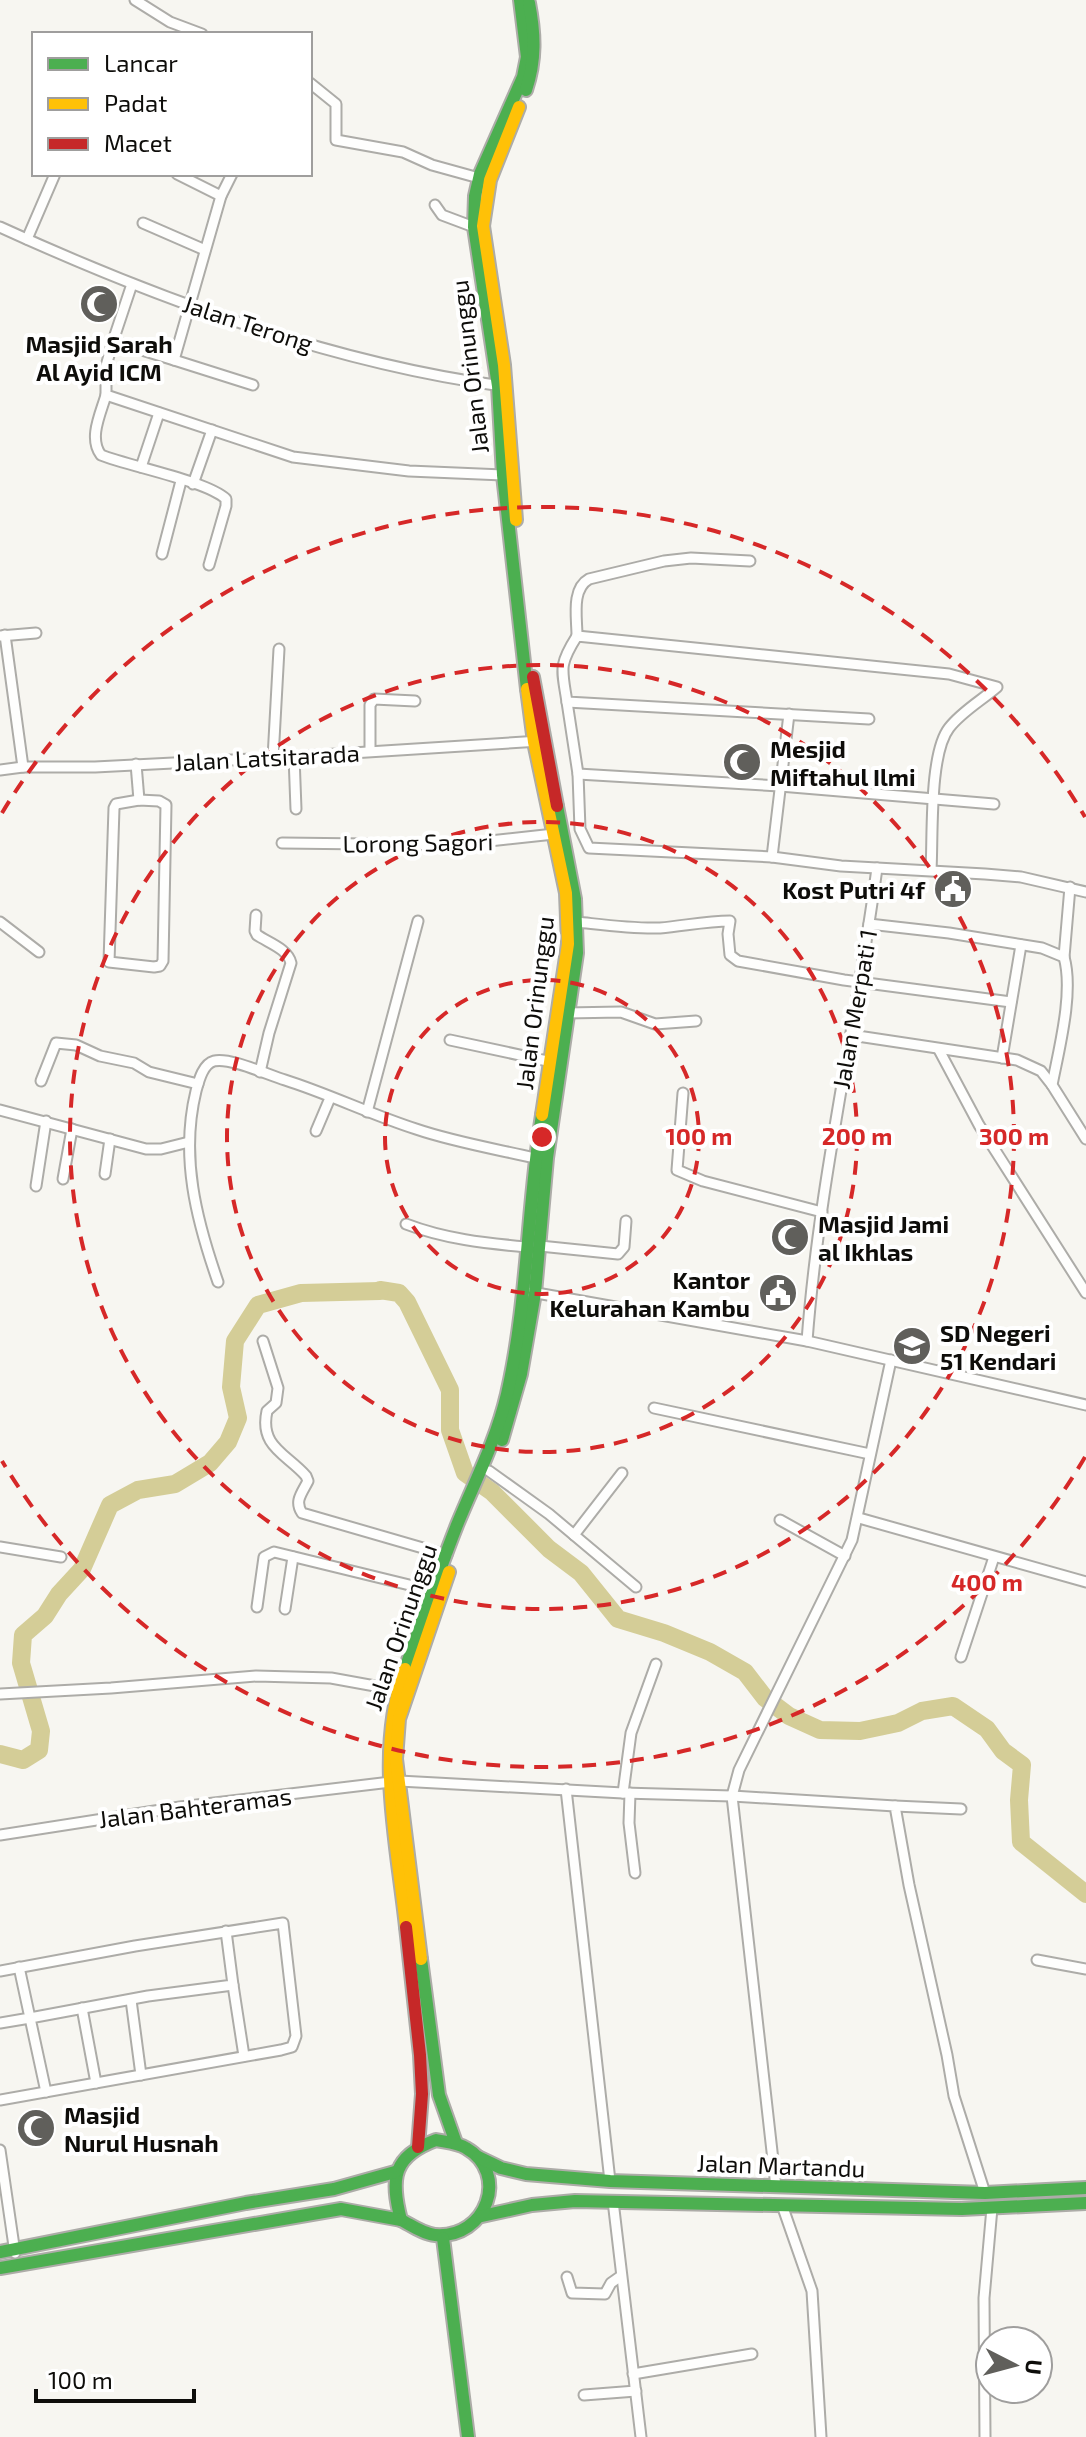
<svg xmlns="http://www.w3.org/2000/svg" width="1086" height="2437" font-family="'Exo 2',sans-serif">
<rect width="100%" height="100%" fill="#f7f6f1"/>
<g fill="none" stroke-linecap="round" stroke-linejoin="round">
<g stroke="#d4cd97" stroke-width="18">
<polyline points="380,1290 399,1293 407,1302 450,1390 450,1430 465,1473 492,1492 549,1549 581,1573 618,1619 664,1633 710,1652 745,1672 765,1698 789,1716 820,1730 860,1731 898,1723 922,1711 953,1706 987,1729 1003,1751 1022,1765 1019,1800 1021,1842 1086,1894"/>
<polyline points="0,1754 23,1760 39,1750 41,1731 21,1663 23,1635 45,1616 59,1594 82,1569 110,1505 138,1490 175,1484 210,1463 228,1442 238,1418 231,1387 235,1341 258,1305 301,1293 380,1291"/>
</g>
<g stroke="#adaca8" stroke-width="13">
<g id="street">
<polyline points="135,0 170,22 202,34"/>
<polyline points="310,83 336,104 336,140 403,152 432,165 479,178"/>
<polyline points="177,174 221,196"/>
<polyline points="435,205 442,215 474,227"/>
<polyline points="143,223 205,250"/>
<path d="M 0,227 C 157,299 331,363 502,386"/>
<polyline points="27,239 55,174"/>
<polyline points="132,284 113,341 174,360 221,196 232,174"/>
<polyline points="113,341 106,366 106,395 293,457 409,471 503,475"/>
<polyline points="174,360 253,385"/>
<path d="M 106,395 C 101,413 88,438 101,455 C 128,466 207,481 226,499 L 226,506 L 209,565"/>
<polyline points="141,467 159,413"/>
<polyline points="193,484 212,430"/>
<polyline points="162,554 181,481"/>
<polyline points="5,635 23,767"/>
<polyline points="0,636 36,633"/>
<path d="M 577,636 C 577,618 571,589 589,579 L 664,561 L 691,558 L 750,561"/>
<polyline points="567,702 578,774 580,829 589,848 772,857 841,866 985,874 1021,877 1086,892"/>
<path d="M 869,719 L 567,702 C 562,669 558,666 577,636 L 949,674 L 997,687 C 982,700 961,712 949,728 C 929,754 933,836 931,870"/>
<polyline points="370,751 370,705 374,699 415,701"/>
<polyline points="294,756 296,809"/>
<polyline points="273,758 279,649"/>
<polyline points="136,764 139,800"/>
<polyline points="0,770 23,767 95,767 273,758 540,741"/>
<polyline points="578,774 780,786 994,804"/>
<polygon points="139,800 159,801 166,805 163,961 160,966 154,967 109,962 114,808 116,804"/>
<polyline points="282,843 453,845 554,834"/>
<polyline points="772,857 789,714"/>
<path d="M 256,915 L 255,931 L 257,935 C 269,943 288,949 291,963 L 269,1033 L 260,1072"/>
<polyline points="0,922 39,952"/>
<path d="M 577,922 C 605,925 633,929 660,928 C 684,926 706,921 730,921 L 728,934 L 730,955 L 738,961 L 844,980 L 1011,1002"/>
<path d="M 869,924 L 949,933 L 1042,948 L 1064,957 C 1074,992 1059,1049 1052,1085 L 1086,1139"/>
<polyline points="1064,957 1070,887"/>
<polyline points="566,1013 621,1012 655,1024 696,1021"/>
<polyline points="851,1035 1017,1060 1041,1071 1052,1085"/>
<polyline points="450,1040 552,1062"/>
<polyline points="939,1050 979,1125 1086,1293"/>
<polyline points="1002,1058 1021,945"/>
<polyline points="41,1081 56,1043 76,1045 100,1056 134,1063 149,1072 198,1084"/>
<polyline points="683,1093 677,1170 703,1181 822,1212"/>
<polyline points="0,1110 146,1149 161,1149 189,1142"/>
<polyline points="367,1112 418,921"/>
<polyline points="316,1131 330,1098"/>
<polyline points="105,1174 110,1139"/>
<polyline points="63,1179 72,1129"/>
<polyline points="36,1186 46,1121"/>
<path d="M 406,1224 C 445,1239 484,1243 526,1247"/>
<polyline points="540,1246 618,1254 624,1247 626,1221"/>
<path d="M 218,1282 C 196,1219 180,1156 196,1091 C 199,1080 203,1064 214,1061 C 230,1057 268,1075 285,1080 C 329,1094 372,1115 416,1129 C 454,1142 496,1149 535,1158"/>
<polyline points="531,1292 807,1341 1086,1405"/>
<path d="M 263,1341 L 278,1388 L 276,1403 L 267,1411 C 259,1447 287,1454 306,1476 L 308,1481 C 302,1493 294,1501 302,1513 L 447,1555"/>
<path d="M 807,1341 C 819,1182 856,1026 877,868"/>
<polyline points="654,1408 870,1454"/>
<polyline points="489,1471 549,1514 636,1587"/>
<polyline points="859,1518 1086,1582"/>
<polyline points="780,1520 845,1556"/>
<polyline points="574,1535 622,1473"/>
<polyline points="0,1547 61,1557"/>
<polyline points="257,1607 264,1557 274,1552 434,1591"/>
<polyline points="285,1609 293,1557"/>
<polyline points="961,1657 994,1557"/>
<polyline points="0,1694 111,1688 256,1676 331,1678 397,1690"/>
<polyline points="566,1789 610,2181"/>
<polyline points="623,1793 631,1733 656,1664"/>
<polyline points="630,1793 629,1823 635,1873"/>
<polyline points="895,1806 961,1809"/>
<polyline points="0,1835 180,1807 399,1781 623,1793 732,1796 895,1806 909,1885 947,2055 954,2096 985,2193"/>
<polyline points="1037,1960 1086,1969"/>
<polyline points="0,1971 135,1946 283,1923 296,2036 292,2047 281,2050 0,2100"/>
<polyline points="233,1985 244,2056"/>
<polyline points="131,2000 141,2075"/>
<polyline points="82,2008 96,2083"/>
<polyline points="0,2023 30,2018 19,1967"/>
<polyline points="46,2092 30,2018 148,1996 233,1985 226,1931"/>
<polyline points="0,2150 15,2253"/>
<polyline points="776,2187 732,1796 739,1770 852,1540 891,1360"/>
<polyline points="613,2201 641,2437"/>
<polyline points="782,2205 812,2291 821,2437"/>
<polyline points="567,2277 572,2293 605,2294 611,2283 621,2276"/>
<polyline points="633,2374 752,2354"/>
<polyline points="584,2395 636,2391"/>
<polyline points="985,2437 984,2298 992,2208"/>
</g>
</g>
<g stroke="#adaca8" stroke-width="16">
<g id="fast">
<polyline points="520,0 527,57 523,77 480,174 475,196 474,227 498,386 503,475 527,689"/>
<path d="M 526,90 C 536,60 535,34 529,3"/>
<polyline points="502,1440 521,1374 535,1293 547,1158 577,953 575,899 557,806"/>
<path d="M 405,1669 C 422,1621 438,1573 457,1525 C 475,1481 496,1441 507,1394 C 528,1302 527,1208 542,1115"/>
<polyline points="421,1959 439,2095 456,2143"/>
<path d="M 436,2140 C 445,2142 458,2143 466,2148 C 510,2173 487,2239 435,2235 C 423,2234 411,2225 401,2220 C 390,2178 393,2156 436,2140 Z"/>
<polyline points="478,2157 501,2168 526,2174 610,2181 985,2193 1086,2188"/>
<polyline points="482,2216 532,2205 575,2201 962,2209 1086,2203"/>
<polyline points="443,2238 468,2437"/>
<polyline points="0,2252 246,2203 334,2189 395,2172"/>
<polyline points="0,2268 341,2209 401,2220"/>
</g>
</g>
<g stroke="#adaca8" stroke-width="16">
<g id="slow">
<polyline points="516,520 504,365 483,226 490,180 519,107"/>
<polyline points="527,689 534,742 566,893 568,944 542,1115"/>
<path d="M 405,1669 C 375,1751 397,1842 406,1927"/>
<polyline points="421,1959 396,1759 399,1719 449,1572"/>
</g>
</g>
<g stroke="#adaca8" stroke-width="16">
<g id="jam">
<polyline points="533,677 557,806"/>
<polyline points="406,1927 420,2055 422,2094 418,2147"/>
</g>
</g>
<use href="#street" stroke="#fefefd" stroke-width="9"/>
<use href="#fast" stroke="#4caf50" stroke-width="12"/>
<use href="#slow" stroke="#ffc107" stroke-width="12"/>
<use href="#jam" stroke="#c62828" stroke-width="12"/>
</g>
<g fill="none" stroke="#d62828" stroke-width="4" stroke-dasharray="14 10">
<circle cx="542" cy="1137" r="157"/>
<circle cx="542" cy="1137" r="315"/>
<circle cx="542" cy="1137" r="472"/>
<path d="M1085 1457A630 630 0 0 1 2 1461M2 813A630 630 0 0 1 1085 817"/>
</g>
<defs>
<g id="mosque-disc" transform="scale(2)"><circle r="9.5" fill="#605f5b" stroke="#fff"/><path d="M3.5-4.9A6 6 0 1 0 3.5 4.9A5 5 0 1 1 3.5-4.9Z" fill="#fff"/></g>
<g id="civic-disc" transform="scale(2)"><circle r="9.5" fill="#605f5b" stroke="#fff"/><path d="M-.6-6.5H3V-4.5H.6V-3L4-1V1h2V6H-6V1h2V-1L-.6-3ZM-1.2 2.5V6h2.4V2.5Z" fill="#fff"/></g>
<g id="school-disc" transform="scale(2)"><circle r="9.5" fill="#605f5b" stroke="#fff"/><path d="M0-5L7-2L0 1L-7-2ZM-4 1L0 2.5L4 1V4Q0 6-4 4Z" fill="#fff"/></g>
</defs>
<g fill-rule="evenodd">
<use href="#mosque-disc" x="99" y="304"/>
<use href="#mosque-disc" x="742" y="762"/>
<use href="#civic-disc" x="953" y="889"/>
<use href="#mosque-disc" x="790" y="1237"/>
<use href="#civic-disc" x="778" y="1293"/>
<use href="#school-disc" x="912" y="1346"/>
<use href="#mosque-disc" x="36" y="2128"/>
</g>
<g text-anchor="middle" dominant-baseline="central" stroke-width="8" stroke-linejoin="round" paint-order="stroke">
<g font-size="24" fill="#0e0d0a" stroke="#fff">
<text transform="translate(248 323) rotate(18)">Jalan Terong</text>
<text transform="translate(469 367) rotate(-97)">Jalan Orinunggu</text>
<text transform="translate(267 757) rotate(-3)">Jalan Latsitarada</text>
<text transform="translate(418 842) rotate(-1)">Lorong Sagori</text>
<text transform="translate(534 1003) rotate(-83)">Jalan Orinunggu</text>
<text transform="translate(854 1009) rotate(-80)">Jalan Merpati 1</text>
<text transform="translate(400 1627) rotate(-71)">Jalan Orinunggu</text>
<text transform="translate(195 1807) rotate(-7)">Jalan Bahteramas</text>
<text transform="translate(781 2165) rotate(2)">Jalan Martandu</text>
</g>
<g font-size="24" font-weight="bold" fill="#0e0d0a" stroke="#fff" text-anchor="start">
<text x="99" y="343" text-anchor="middle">Masjid Sarah<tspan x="99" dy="28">Al Ayid ICM</tspan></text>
<text x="770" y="748">Mesjid<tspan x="770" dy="28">Miftahul Ilmi</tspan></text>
<text x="925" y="889" text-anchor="end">Kost Putri 4f</text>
<text x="818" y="1223">Masjid Jami<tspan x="818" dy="28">al Ikhlas</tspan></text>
<text x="750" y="1279" text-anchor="end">Kantor<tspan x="750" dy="28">Kelurahan Kambu</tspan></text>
<text x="940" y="1332">SD Negeri<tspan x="940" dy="28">51 Kendari</tspan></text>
<text x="64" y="2114">Masjid<tspan x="64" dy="28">Nurul Husnah</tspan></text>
</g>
</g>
<circle cx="542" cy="1137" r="12" fill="#d62828" stroke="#fff" stroke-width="4"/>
<g font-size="24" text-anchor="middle" font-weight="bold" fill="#d62828" stroke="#fff" stroke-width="8" stroke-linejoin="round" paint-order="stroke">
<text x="699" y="1145">100 m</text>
<text x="857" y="1145">200 m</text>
<text x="1014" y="1145">300 m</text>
<text x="987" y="1591">400 m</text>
</g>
<rect x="32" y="32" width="280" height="144" fill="#ffffff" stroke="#9f9e9d" stroke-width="2"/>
<rect x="48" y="58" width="40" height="12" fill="#4caf50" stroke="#9f9e9d" stroke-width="2"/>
<text x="104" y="72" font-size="24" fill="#0e0d0a">Lancar</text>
<rect x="48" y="98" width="40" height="12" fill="#ffc107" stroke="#9f9e9d" stroke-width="2"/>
<text x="104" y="112" font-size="24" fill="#0e0d0a">Padat</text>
<rect x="48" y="138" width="40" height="12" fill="#c62828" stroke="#9f9e9d" stroke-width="2"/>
<text x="104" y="152" font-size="24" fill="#0e0d0a">Macet</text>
<g transform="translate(1014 2365) rotate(96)"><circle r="38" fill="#ffffff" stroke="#9f9e9d" stroke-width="2"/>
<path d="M0-6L14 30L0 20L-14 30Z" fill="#605f5b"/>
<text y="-12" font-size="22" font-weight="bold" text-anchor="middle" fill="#0e0d0a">U</text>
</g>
<path d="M36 2389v12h158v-12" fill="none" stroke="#0e0d0a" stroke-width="4"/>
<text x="48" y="2389" font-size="24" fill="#0e0d0a" stroke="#ffffff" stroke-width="6" paint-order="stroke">100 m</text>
</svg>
